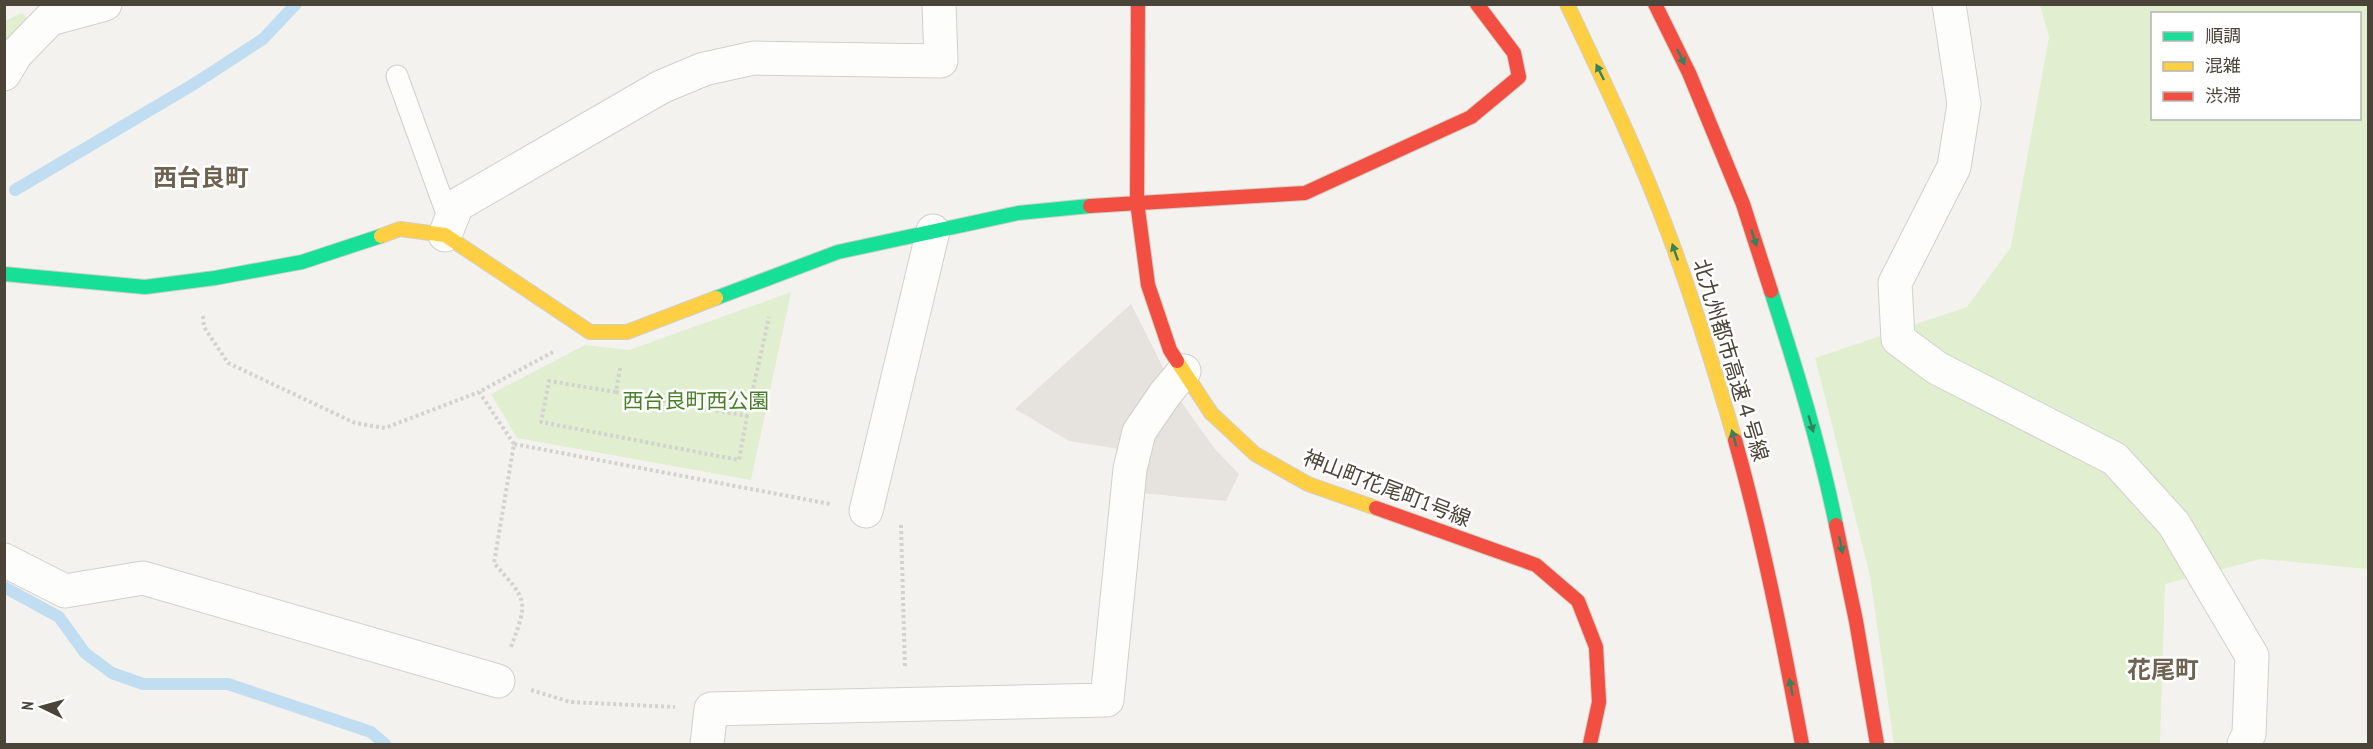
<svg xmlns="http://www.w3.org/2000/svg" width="2373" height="749" font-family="'PT Sans Narrow','Noto Sans JP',sans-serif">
<rect width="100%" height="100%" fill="#f4f2ee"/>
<g fill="#e1eecf" fill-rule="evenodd">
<path d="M 2040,5 L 2368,5 L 2368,569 L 2261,559 L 2165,584 L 2160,744 L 1894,744 L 1870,576 L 1815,358 L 1967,307 L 2011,247 L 2049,37 ZM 2152,14 L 2360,14 L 2360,118 L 2152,118 Z"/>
<polygon points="22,13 32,23 5,50 5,21"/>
<polygon points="791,292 751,480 517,438 491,394 585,345 629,350"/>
</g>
<polygon fill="#e6e3df" points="1131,304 1178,397 1214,448 1239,474 1226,501 1139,493 1144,453 1069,441 1015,409"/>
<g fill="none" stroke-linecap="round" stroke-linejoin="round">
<g stroke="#c0ddf1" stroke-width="12">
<polyline points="15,190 194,84 263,39 296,4"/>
<polyline points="4,587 59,617 85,653 112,673 143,684 228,684 371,732 385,744"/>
</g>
<g stroke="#d2d0cb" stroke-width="23">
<polyline id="lane" points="397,76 450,222"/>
</g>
<g stroke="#d2d0cb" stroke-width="35">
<g id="street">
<polyline points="1949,4 1964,104 1954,167 1895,283 1898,339 1937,368 2115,459 2174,524 2252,656 2249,734 2244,744"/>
<polyline points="4,74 16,54 50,19 105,4"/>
<polyline points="445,235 457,205 661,87 704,69 754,58 941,61 939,4"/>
<polyline points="866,511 933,231"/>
<polyline points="4,560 65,591 143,578 498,681"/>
<polyline points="707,744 711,709 1107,700 1130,469 1139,432 1165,394 1184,371"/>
</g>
</g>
<g stroke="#d3cfc5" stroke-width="16">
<g id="fast">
<polyline points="4,274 145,287 215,278 302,262 381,236"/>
<path d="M 1771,291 C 1796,368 1820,446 1836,525"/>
<polyline points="716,298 838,252 1018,213 1090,206"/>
</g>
</g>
<g stroke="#d3cfc5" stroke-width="16">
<g id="slow">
<path d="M 1567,4 C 1603,80 1640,156 1669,235 C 1694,302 1715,371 1735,440"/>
<polyline points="381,236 400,229 445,235 590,332 627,332 716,298"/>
<polyline points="1177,361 1211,413 1255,454 1308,484 1376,508"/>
</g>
</g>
<g stroke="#d3cfc5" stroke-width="16">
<g id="jam">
<polyline points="1138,4 1137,202 1148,285 1170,350 1177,361"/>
<polyline points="1655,4 1689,73 1743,204 1771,291"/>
<polyline points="1090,206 1305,193 1471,117 1519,77 1514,53 1477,4"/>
<path d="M 1735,440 C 1763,540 1783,642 1802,744"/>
<polyline points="1376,508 1536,565 1578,601 1596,647 1599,702 1590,744"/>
<polyline points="1836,525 1856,621 1877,744"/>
</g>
</g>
<g stroke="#d3d2cc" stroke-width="4" stroke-dasharray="3 3" stroke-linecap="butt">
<polyline points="203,316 204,327 228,363 355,423 385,428 479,392"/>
<polyline points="620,368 616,392 747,416 769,317"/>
<polyline points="616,392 549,381 541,422 739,460 747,416"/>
<polyline points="514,444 479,392 553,352"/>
<polyline points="901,525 905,668"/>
<path d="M 511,647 C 529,599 527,601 494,563 L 514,444 L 830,504"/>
<polyline points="531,690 570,702 675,707"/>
</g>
<use href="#lane" stroke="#fdfdfc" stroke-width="21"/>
<use href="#street" stroke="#fdfdfc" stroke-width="33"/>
<use href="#fast" stroke="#16e098" stroke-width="14"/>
<use href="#slow" stroke="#ffcf43" stroke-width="14"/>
<use href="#jam" stroke="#f24e42" stroke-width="14"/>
</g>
<defs><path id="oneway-solid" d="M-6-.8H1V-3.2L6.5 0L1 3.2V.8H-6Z" transform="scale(1.5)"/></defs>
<g fill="#36825f">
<use href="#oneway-solid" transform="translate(1681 57) rotate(64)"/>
<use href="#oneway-solid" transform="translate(1600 72) rotate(-116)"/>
<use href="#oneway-solid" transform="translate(1754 238) rotate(72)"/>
<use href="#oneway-solid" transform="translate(1675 252) rotate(-109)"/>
<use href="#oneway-solid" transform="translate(1811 424) rotate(74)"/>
<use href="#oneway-solid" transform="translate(1734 438) rotate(-106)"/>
<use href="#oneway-solid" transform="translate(1841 545) rotate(79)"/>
<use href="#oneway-solid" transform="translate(1791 687) rotate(-101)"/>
</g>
<g text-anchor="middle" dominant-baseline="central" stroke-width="5" stroke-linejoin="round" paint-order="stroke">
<g font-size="21" fill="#4b4439" stroke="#fff">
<text transform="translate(1731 360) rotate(73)">北九州都市高速４号線</text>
<text transform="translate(1387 488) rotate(21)">神山町花尾町1号線</text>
</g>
<g font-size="21" fill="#4a7f2a" stroke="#fff">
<text x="696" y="400">西台良町西公園</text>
</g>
<g font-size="24" font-weight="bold" fill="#6e6250" stroke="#fff">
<text x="201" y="177">西台良町</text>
<text x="2163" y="669">花尾町</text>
</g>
</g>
<rect width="2373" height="749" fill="none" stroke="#4b4439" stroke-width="12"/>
<rect x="2151" y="12" width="210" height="108" fill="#ffffff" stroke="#b7b4b0" stroke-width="1.5"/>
<rect x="2163" y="32" width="30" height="9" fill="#16e098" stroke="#b7b4b0" stroke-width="1.5"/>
<text x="2205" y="42" font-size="18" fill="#4b4439">順調</text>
<rect x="2163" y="62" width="30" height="9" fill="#ffcf43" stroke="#b7b4b0" stroke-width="1.5"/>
<text x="2205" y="72" font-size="18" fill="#4b4439">混雑</text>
<rect x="2163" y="92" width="30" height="9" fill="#f24e42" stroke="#b7b4b0" stroke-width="1.5"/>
<text x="2205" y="102" font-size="18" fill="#4b4439">渋滞</text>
<g transform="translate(42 707) rotate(275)" stroke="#ffffff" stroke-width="4.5" paint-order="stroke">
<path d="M0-4.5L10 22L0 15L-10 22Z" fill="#4b4439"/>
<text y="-9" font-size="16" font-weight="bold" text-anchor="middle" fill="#4b4439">N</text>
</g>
</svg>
